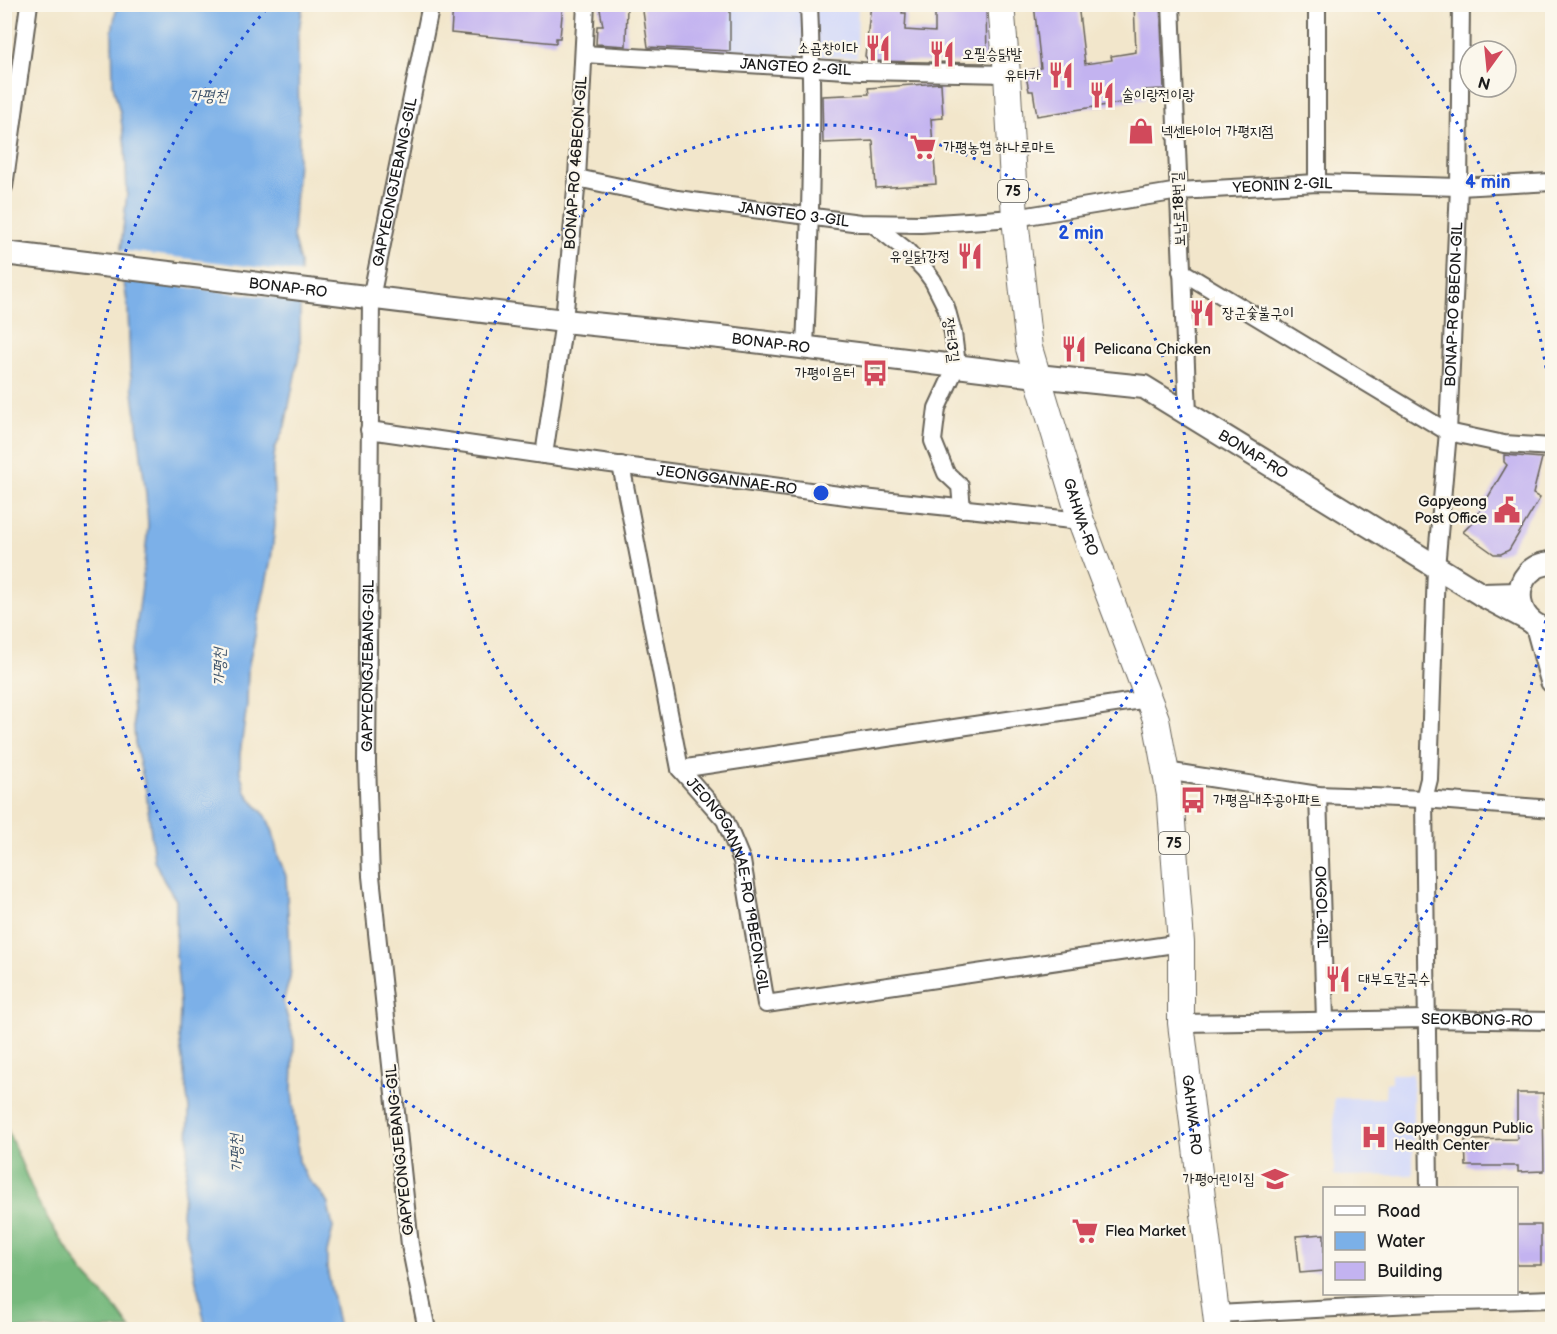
<svg xmlns="http://www.w3.org/2000/svg" width="1557" height="1334" font-family="'Balsamiq Sans','Poor Story',sans-serif">
<rect width="100%" height="100%" fill="#fbf7ec"/>
<filter id="ink" filterUnits="userSpaceOnUse"><feTurbulence type="fractalNoise" baseFrequency=".0167" numOctaves="2"/><feDisplacementMap in="SourceGraphic" scale="12" xChannelSelector="R" yChannelSelector="G"/><feConvolveMatrix kernelMatrix="1 2 1 2 8 2 1 2 1" color-interpolation-filters="sRGB"/></filter>
<filter id="wash" filterUnits="userSpaceOnUse"><feTurbulence type="fractalNoise" baseFrequency=".008" numOctaves="4" result="noise"/><feDisplacementMap in="SourceGraphic" scale="24" xChannelSelector="R" yChannelSelector="G"/><feGaussianBlur stdDeviation="1.35" result="paint"/><feColorMatrix in="noise" values="0 0 0 0 0 0 0 0 0 0 0 0 0 0 0 0 0 1.4 0 .05"/><feComposite in="paint" operator="in"/></filter>
<g filter="url(#wash)">
<rect width="100%" height="100%" fill="#f2e6cb"/>
<g fill="#d3d9f9">
<polygon points="684,5 858,5 857,57 686,54"/>
<polygon points="1391,1074 1413,1074 1413,1175 1334,1176 1334,1098 1385,1098 1386,1083 1391,1082"/>
</g>
<polygon fill="#74b87c" stroke="#486a4c" stroke-width="1.5" points="4,1122 36,1198 51,1225 83,1272 118,1311 131,1329 5,1329"/>
<polygon fill="#7bb0e8" stroke="#4c6682" stroke-width="1.5" points="117,5 303,5 298,37 299,145 293,237 300,263 300,350 285,426 275,449 273,467 275,525 271,560 248,668 247,705 240,754 240,772 245,791 254,803 266,816 273,832 278,856 286,876 291,967 290,978 283,1002 294,1040 292,1091 299,1161 307,1178 322,1194 328,1204 333,1228 327,1253 327,1268 339,1329 206,1329 182,1214 188,1151 189,1109 179,1037 180,1005 176,954 176,900 164,881 154,860 146,791 135,743 130,670 141,594 148,526 146,494 130,369 128,308 120,257 127,193 125,146 120,113 113,86 112,32"/>
<polygon fill="#f2e6cb" points="118,250 303,273 303,301 120,279 117,257"/>
<g id="blocks">
<g fill="#c3b3f0">
<polygon points="453,4 470,4 470,6 508,10 508,4 563,4 560,38 556,38 556,43 451,33"/>
<polygon points="599,4 627,4 626,46 596,44 597,26 603,26"/>
<polygon points="642,4 730,4 730,51 648,47"/>
<polygon points="871,4 903,4 902,13 906,13 905,30 935,32 935,4 986,4 987,60 984,63 869,61 865,56"/>
<polygon points="1034,4 1078,4 1085,64 1112,60 1111,56 1136,52 1134,4 1160,4 1164,89 1144,90 1145,99 1037,116 1033,91 1029,91 1025,71 1041,68"/>
<polygon points="941,83 943,118 931,119 936,184 876,188 873,141 823,143 822,96 869,94 868,88"/>
<polygon points="1504,455 1542,458 1533,494 1540,498 1509,550 1501,554 1494,554 1463,532 1474,521 1507,465 1504,462"/>
<polygon points="1517,1093 1543,1093 1544,1171 1518,1172 1518,1166 1466,1166 1465,1140 1517,1139"/>
<rect x="1516" y="1225" width="25" height="40"/>
<polygon points="1324,1234 1324,1271 1300,1273 1296,1236"/>
</g>
</g>
</g>
<g filter="url(#ink)">
<use href="#blocks" fill-opacity="0" stroke="#676359" stroke-width="1.5"/>
<g fill="none" stroke-linecap="round" stroke-linejoin="round">
<g stroke="#676359" stroke-width="20">
<g id="street">
<path id="s1" d="M 586,4 L 577,178 L 564,321 L 544,455 L 854,497 L 1081,521"/>
<polyline points="1171,4 1188,414"/>
<path id="s2" d="M 584,54 L 862,71 L 1007,74"/>
<path id="s3" d="M 577,178 L 677,199 L 860,223 L 921,224 L 1015,218 L 1179,191 L 1317,183 L 1459,187 L 1552,182"/>
<polyline points="1317,183 1317,4"/>
<polyline points="4,187 29,4"/>
<polyline points="873,224 906,250 925,270 933,281 946,307 953,333 957,365 937,408 933,441 946,473 960,486 962,509"/>
<polyline points="1181,271 1448,432 1504,444 1552,447"/>
<path d="M 805,346 C 810,232 814,119 809,4"/>
<polyline points="369,430 544,455"/>
<path id="s4" d="M 621,465 L 680,769 L 725,820 L 742,861 L 766,1004 L 1181,943"/>
<polyline points="680,769 1148,699"/>
<polyline points="1166,771 1318,795 1424,799 1552,809"/>
<path id="s5" d="M 1318,795 L 1325,1020"/>
<path id="s6" d="M 1181,1023 L 1427,1019 L 1552,1021"/>
<path id="s7" d="M 1429,1188 L 1424,799 L 1429,779 L 1436,568 L 1448,432 L 1459,187 L 1461,4"/>
<polyline points="1217,1314 1432,1303 1552,1299"/>
<path id="s8" d="M 427,1330 L 410,1245 L 371,876 L 367,763 L 371,298 L 431,4"/>
</g>
</g>
<g stroke="#676359" stroke-width="26">
<g id="secondary">
<path id="s9" d="M 4,253 L 564,321 L 720,337 L 1037,376 L 1144,387 L 1482,595"/>
<path d="M 1552,563 C 1509,565 1509,626 1552,630"/>
<polyline points="1519,594 1482,595 1529,620"/>
<polyline points="1537,626 1552,681"/>
</g>
</g>
<g stroke="#676359" stroke-width="28">
<g id="primary">
<path id="s10" d="M 1001,4 L 1007,74 L 1015,218 L 1029,348 L 1081,521 L 1156,719 L 1170,795 L 1181,943 L 1181,1023 L 1218,1330"/>
</g>
</g>
<use href="#street" stroke="#fff" stroke-width="16"/>
<use href="#secondary" stroke="#fff" stroke-width="22"/>
<use href="#primary" stroke="#fff" stroke-width="26"/>
</g>
</g>
<g fill="none" stroke="#1d4ed8" stroke-width="3" stroke-dasharray="3 6">
<circle cx="821" cy="493" r="368"/>
<path d="M1552 576A736 736 0 1 1 270 5M1372 5A736 736 0 0 1 1552 410"/>
</g>
<defs>
<g id="restaurant-bare" transform="scale(2.07)"><path d="M-5-6h1v4h1v-4h1v4h1v-4h1v5L-1.5 .5V6h-2V.5L-5-1ZM5-6V6H3V1.5H1.5Q1.5-4 5-6Z" fill="#d1495b" stroke="#fbf7ec" stroke-width="2.5" paint-order="stroke"/></g>
<g id="shop-bare" transform="scale(2.07)"><path d="M-5-2.5h2.3a2.7 3.5 0 0 1 5.4 0H5L5.5 6h-11ZM-1.5-2.5h3a1.5 2.3 0 0 0-3 0Z" fill="#d1495b" stroke="#fbf7ec" stroke-width="2.5" paint-order="stroke"/></g>
<g id="supermarket-bare" transform="scale(2.07)"><path d="M-6-5.5h2.5l.6 2H6L4.5 2H-2.5L-4.4-4H-6ZM-1.5 3.2a1.3 1.3 0 1 0 .1 0ZM3 3.2a1.3 1.3 0 1 0 .1 0Z" fill="#d1495b" stroke="#fbf7ec" stroke-width="2.5" paint-order="stroke"/></g>
<g id="bus-bare" transform="scale(2.07)"><path d="M-5-6H5V4H4V6H2V4H-2V6H-4V4H-5ZM-3.5-4V0h7V-4ZM-3.5 1.2v1.5H-2V1.2ZM2 1.2v1.5H3.5V1.2Z" fill="#d1495b" stroke="#fbf7ec" stroke-width="2.5" paint-order="stroke"/></g>
<g id="civic-bare" transform="scale(2.07)"><path d="M-.6-6.5H3V-4.5H.6V-3L4-1V1h2V6H-6V1h2V-1L-.6-3ZM-1.2 2.5V6h2.4V2.5Z" fill="#d1495b" stroke="#fbf7ec" stroke-width="2.5" paint-order="stroke"/></g>
<g id="hospital-bare" transform="scale(2.07)"><path d="M-5-5h3v3.5h4V-5h3V5h-3V1.5h-4V5h-3Z" fill="#d1495b" stroke="#fbf7ec" stroke-width="2.5" paint-order="stroke"/></g>
<g id="school-bare" transform="scale(2.07)"><path d="M0-5L7-2L0 1L-7-2ZM-4 1L0 2.5L4 1V4Q0 6-4 4Z" fill="#d1495b" stroke="#fbf7ec" stroke-width="2.5" paint-order="stroke"/></g>
</defs>
<g fill-rule="evenodd">
<use href="#restaurant-bare" x="878" y="48"/>
<use href="#restaurant-bare" x="942" y="54"/>
<use href="#restaurant-bare" x="1061" y="75"/>
<use href="#restaurant-bare" x="1102" y="95"/>
<use href="#shop-bare" x="1141" y="131"/>
<use href="#supermarket-bare" x="923" y="147"/>
<use href="#restaurant-bare" x="970" y="256"/>
<use href="#restaurant-bare" x="1202" y="313"/>
<use href="#restaurant-bare" x="1074" y="349"/>
<use href="#bus-bare" x="875" y="373"/>
<use href="#civic-bare" x="1507" y="510"/>
<use href="#bus-bare" x="1193" y="800"/>
<use href="#restaurant-bare" x="1338" y="979"/>
<use href="#hospital-bare" x="1374" y="1137"/>
<use href="#school-bare" x="1275" y="1179"/>
<use href="#supermarket-bare" x="1085" y="1231"/>
</g>
<g text-anchor="middle" dominant-baseline="central" stroke-width="4.5" stroke-linejoin="round" paint-order="stroke">
<g fill="#fbf7ec" stroke="#5f5e5a" stroke-width="1.5">
<rect x="998" y="180" width="30" height="22" rx="4.5"/>
<rect x="1159" y="832" width="30" height="22" rx="4.5"/>
</g>
<g font-size="14" font-weight="bold" fill="#1c1c1c">
<text x="1013" y="191">75</text>
<text x="1174" y="843">75</text>
</g>
<g font-size="15" fill="#1c1c1c" stroke="#fbf7ec" text-anchor="start">
<text x="858" y="48" text-anchor="end">소곱창이다</text>
<text x="962" y="54">오필승닭발</text>
<text x="1041" y="75" text-anchor="end">유타카</text>
<text x="1122" y="95">술이랑전이랑</text>
<text x="1161" y="131">넥센타이어 가평지점</text>
<text x="943" y="147">가평농협 하나로마트</text>
<text x="950" y="256" text-anchor="end">유일닭강정</text>
<text x="1222" y="313">장군숯불구이</text>
<text x="1094" y="349">Pelicana Chicken</text>
<text x="855" y="373" text-anchor="end">가평이음터</text>
<text x="1487" y="501" text-anchor="end">Gapyeong<tspan x="1487" dy="17">Post Office</tspan></text>
<text x="1213" y="800">가평읍내주공아파트</text>
<text x="1358" y="979">대부도칼국수</text>
<text x="1394" y="1128">Gapyeonggun Public<tspan x="1394" dy="17">Health Center</tspan></text>
<text x="1255" y="1179" text-anchor="end">가평어린이집</text>
<text x="1105" y="1231">Flea Market</text>
</g>
<g font-size="15" fill="#1c1c1c" stroke="#fbf7ec">
<text stroke="none"><textPath href="#s2" startOffset="212">JANGTEO 2-GIL</textPath></text>
<text transform="translate(576 163) rotate(-86)">BONAP-RO 46BEON-GIL</text>
<text stroke="none"><textPath href="#s8" startOffset="1154">GAPYEONGJEBANG-GIL</textPath></text>
<text stroke="none"><textPath href="#s3" startOffset="712">YEONIN 2-GIL</textPath></text>
<text transform="translate(1179 209) rotate(-92)">보납로18번길</text>
<text stroke="none"><textPath href="#s3" startOffset="220">JANGTEO 3-GIL</textPath></text>
<text stroke="none"><textPath href="#s9" startOffset="286">BONAP-RO</textPath></text>
<text stroke="none"><textPath href="#s7" startOffset="885">BONAP-RO 6BEON-GIL</textPath></text>
<text transform="translate(951 340) rotate(83)">장터3길</text>
<text stroke="none"><textPath href="#s9" startOffset="772">BONAP-RO</textPath></text>
<text stroke="none"><textPath href="#s9" startOffset="1276">BONAP-RO</textPath></text>
<text stroke="none"><textPath href="#s1" startOffset="638">JEONGGANNAE-RO</textPath></text>
<text stroke="none"><textPath href="#s10" startOffset="522">GAHWA-RO</textPath></text>
<text stroke="none"><textPath href="#s8" startOffset="668">GAPYEONGJEBANG-GIL</textPath></text>
<text stroke="none"><textPath href="#s4" startOffset="440">JEONGGANNAE-RO 19BEON-GIL</textPath></text>
<text stroke="none"><textPath href="#s5" startOffset="112">OKGOL-GIL</textPath></text>
<text stroke="none"><textPath href="#s6" startOffset="296">SEOKBONG-RO</textPath></text>
<text stroke="none"><textPath href="#s10" startOffset="1136">GAHWA-RO</textPath></text>
<text transform="translate(400 1150) rotate(-96)">GAPYEONGJEBANG-GIL</text>
</g>
<g font-size="16" font-style="italic" fill="#42576e" stroke="#fbf7ec">
<text x="208" y="96">가평천</text>
<text transform="translate(220 667) rotate(-89)">가평천</text>
<text transform="translate(237 1153) rotate(-92)">가평천</text>
</g>
</g>
<circle cx="821" cy="493" r="9" fill="#1d4ed8" stroke="#fbf7ec" stroke-width="3"/>
<g font-size="18" text-anchor="middle" font-weight="bold" fill="#1d4ed8" stroke="#fbf7ec" stroke-width="4.5" stroke-linejoin="round" paint-order="stroke">
<text x="1488" y="188">4 min</text>
<text x="1081" y="239">2 min</text>
</g>
<rect width="1557" height="1334" fill="none" stroke="#fbf7ec" stroke-width="24"/>
<rect x="1323" y="1187" width="195" height="108" fill="#fbf7ec" stroke="#a29f99" stroke-width="1.5"/>
<rect x="1335" y="1206" width="30" height="9" fill="#ffffff" stroke="#a29f99" stroke-width="1.5"/>
<text x="1377" y="1217" font-size="18" fill="#1c1c1c">Road</text>
<rect x="1335" y="1232" width="30" height="18" fill="#7bb0e8" stroke="#a29f99" stroke-width="1.5"/>
<text x="1377" y="1247" font-size="18" fill="#1c1c1c">Water</text>
<rect x="1335" y="1262" width="30" height="18" fill="#c3b3f0" stroke="#a29f99" stroke-width="1.5"/>
<text x="1377" y="1277" font-size="18" fill="#1c1c1c">Building</text>
<g transform="translate(1488 69) rotate(195)"><circle r="28" fill="#fbf7ec" stroke="#a29f99" stroke-width="1.5"/>
<path d="M0-4.5L10 22L0 15L-10 22Z" fill="#d1495b"/>
<text y="-9" font-size="16" font-weight="bold" text-anchor="middle" fill="#1c1c1c">N</text>
</g>
</svg>
